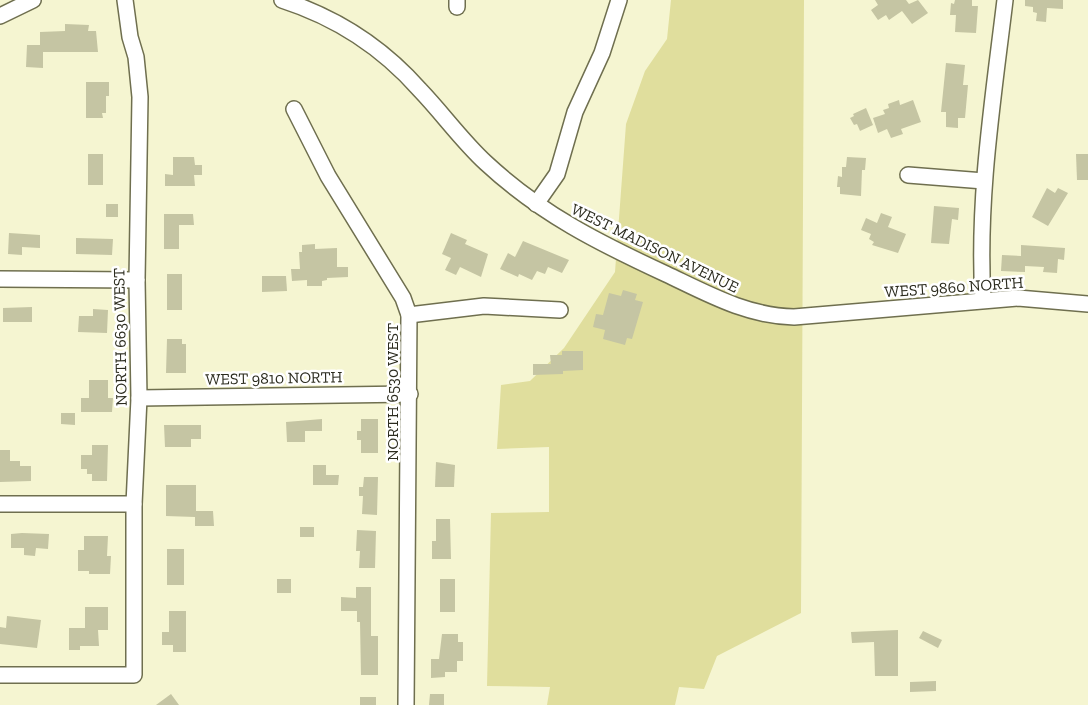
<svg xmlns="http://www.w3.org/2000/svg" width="1088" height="705" font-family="'Zilla Slab',serif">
<rect width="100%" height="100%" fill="#f5f5d1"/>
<polygon fill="#e0de9d" points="671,0 804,0 801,613 717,656 704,689 679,687 675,705 547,705 550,687 487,686 491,513 549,512 549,447 497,449 501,385 530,381 564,348 615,272 626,124 645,71 667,39"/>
<g fill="#c5c5a3">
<polygon points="875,0 906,0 909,4 918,0 928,13 912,24 902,11 889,20 886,15 878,20 871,10 878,5"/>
<polygon points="955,0 972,0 972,6 978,6 976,33 955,32 956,15 950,15 951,3 954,4"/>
<polygon points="1025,0 1063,0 1063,9 1047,8 1046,22 1036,21 1037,13 1033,12 1033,7 1025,6"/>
<polygon points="65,24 89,25 88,31 96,31 98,52 43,52 43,68 26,67 27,45 40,45 40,32 65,31"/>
<polygon points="946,63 965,65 963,85 968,85 965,118 958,118 958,128 946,127 946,112 941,112"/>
<polygon points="86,82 109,82 109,96 106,96 106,113 102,113 103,118 86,118"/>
<polygon points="899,100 900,105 913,100 921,122 901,129 903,134 891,138 887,129 878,133 873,118 885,114 883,110 889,108 888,104"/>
<polygon points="866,108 873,125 860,131 857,124 854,125 850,118 854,116 853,114"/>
<rect x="88" y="154" width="15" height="31"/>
<polygon points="1076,154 1088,154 1088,180 1077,180"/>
<polygon points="173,157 194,157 195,165 202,165 202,175 194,175 195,186 165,186 165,174 173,175"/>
<polygon points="847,157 866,158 865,170 862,170 861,196 840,194 840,187 837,187 838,176 842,177 842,167 846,167"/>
<polygon points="1047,188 1055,193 1058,188 1068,193 1048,226 1032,217"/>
<rect x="106" y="204" width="12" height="13"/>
<polygon points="934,206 959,208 958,220 952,219 949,244 931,243"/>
<polygon points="881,213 892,217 888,227 906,234 898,253 872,245 874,242 869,239 871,234 861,230 866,218 877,223"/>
<polygon points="164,214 193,214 194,225 179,225 179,249 164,249"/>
<polygon points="9,233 40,235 40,248 22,247 22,255 8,254"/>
<polygon points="451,233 467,240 465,244 488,254 481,277 460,267 456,275 445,270 451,258 442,254"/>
<polygon points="76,238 113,239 112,255 76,254"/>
<polygon points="523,241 569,260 562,273 548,267 545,274 537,271 532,280 519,274 518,277 500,269 508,253 515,257"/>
<polygon points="315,244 315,249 337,248 337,267 348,267 348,277 327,278 327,280 322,281 322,286 307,286 307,280 292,281 291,269 300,269 299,252 302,252 302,245"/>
<polygon points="1021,245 1065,248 1064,260 1058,259 1057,273 1043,272 1044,267 1025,266 1025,272 1001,271 1002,255 1021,256"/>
<rect x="167" y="274" width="15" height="36"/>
<polygon points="262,276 286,276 287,291 262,292"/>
<polygon points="623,290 637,294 635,300 643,302 632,339 627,338 625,345 603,339 605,330 593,327 596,314 603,315 609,293 621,296"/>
<polygon points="32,307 32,322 3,322 3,308"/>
<polygon points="93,309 108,310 107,333 78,332 79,316 93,316"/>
<polygon points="167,339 182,339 182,344 186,344 186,373 166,373"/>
<polygon points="562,351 583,351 583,370 563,371 563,374 533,375 533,364 551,364 550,355 562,355"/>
<polygon points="89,380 108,380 108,398 113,398 112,412 81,412 81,398 89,398"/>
<polygon points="61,413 75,413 75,425 61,424"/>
<polygon points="322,419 322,431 305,431 305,442 287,442 286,422"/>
<polygon points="361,419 378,419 378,453 361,453 361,440 357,440 357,431 361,431"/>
<polygon points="164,425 201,425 201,439 191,439 191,447 165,447"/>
<polygon points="92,445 108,445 107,481 92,481 92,474 87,474 87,469 81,469 81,455 92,455"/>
<polygon points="0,450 10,450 10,461 20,461 20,466 31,466 31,481 0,482"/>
<polygon points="436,462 455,465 454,487 435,487"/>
<polygon points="313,465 326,465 326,475 339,475 338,485 313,485"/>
<polygon points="364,477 378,477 377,515 362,514 363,496 359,496 359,487 363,487"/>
<polygon points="166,485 196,485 196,511 213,511 214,526 195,526 195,517 166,516"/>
<polygon points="436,519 450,519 451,559 432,559 432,541 436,541"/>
<rect x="300" y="527" width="14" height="10"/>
<polygon points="357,530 376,531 375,568 359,568 360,551 356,551"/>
<polygon points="22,533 49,534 48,549 36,548 35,556 24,555 24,548 11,548 11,534"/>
<polygon points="84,536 108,536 107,556 111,556 110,574 89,574 89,571 78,571 78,550 84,550"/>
<rect x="167" y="549" width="17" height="36"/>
<rect x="277" y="579" width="14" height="14"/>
<rect x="440" y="579" width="15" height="33"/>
<polygon points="356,587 371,587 371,636 378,636 378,675 361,675 360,622 357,622 357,611 341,611 341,597 356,598"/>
<polygon points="85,607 108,607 108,630 98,630 99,646 80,646 80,650 69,650 69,628 85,628"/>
<polygon points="169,611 186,611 186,652 173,652 173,645 162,645 162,632 169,632"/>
<polygon points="7,616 41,620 37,648 0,644 0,627 6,628"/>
<polygon points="898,630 898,676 875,676 874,642 852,643 851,632"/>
<polygon points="923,631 942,640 938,648 919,638"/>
<polygon points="442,634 458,634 458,642 463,642 463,661 457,661 457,672 445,672 445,677 431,678 431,659 439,659"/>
<polygon points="936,681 936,691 910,692 910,682"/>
<polygon points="171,694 179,705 156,705"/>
<polygon points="430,694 444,694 444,705 429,705"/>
<rect x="360" y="697" width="16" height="8"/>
</g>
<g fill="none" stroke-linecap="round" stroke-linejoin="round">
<g stroke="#6f6f4f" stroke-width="18">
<g id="minor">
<path d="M 282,0 C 335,17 383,48 420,90 C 443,114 462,141 486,163 C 541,214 599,243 666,274 C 708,294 747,316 794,317 L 1018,298 L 1088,304"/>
<polyline points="457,7 457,0"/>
<polyline points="0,16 33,0"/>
<polyline points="294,109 328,176 403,298 409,315 406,705"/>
<polyline points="908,175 984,181"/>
<polyline points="536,204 557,174 575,112 602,53 619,0"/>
<polyline points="0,279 137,280"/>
<path d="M 983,300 C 977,200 993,100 1005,0"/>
<polyline points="409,315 484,306 560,310"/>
<polyline points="139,398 410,394"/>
<polyline points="0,504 134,504"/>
<polyline points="0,675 134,675 134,504 139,398 137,280 140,97 136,57 130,37 125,0"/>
</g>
</g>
<use href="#minor" stroke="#fff" stroke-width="15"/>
</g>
<g text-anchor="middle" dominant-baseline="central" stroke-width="5" stroke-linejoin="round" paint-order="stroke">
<g font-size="16" fill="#2b2b1e" stroke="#fff">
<text transform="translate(655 248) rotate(26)">WEST MADISON AVENUE</text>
<text transform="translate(954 287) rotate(-4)">WEST 9860 NORTH</text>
<text transform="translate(120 337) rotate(-91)">NORTH 6630 WEST</text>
<text transform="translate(274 378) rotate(-1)">WEST 9810 NORTH</text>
<text transform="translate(392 392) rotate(-90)">NORTH 6530 WEST</text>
</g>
</g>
</svg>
